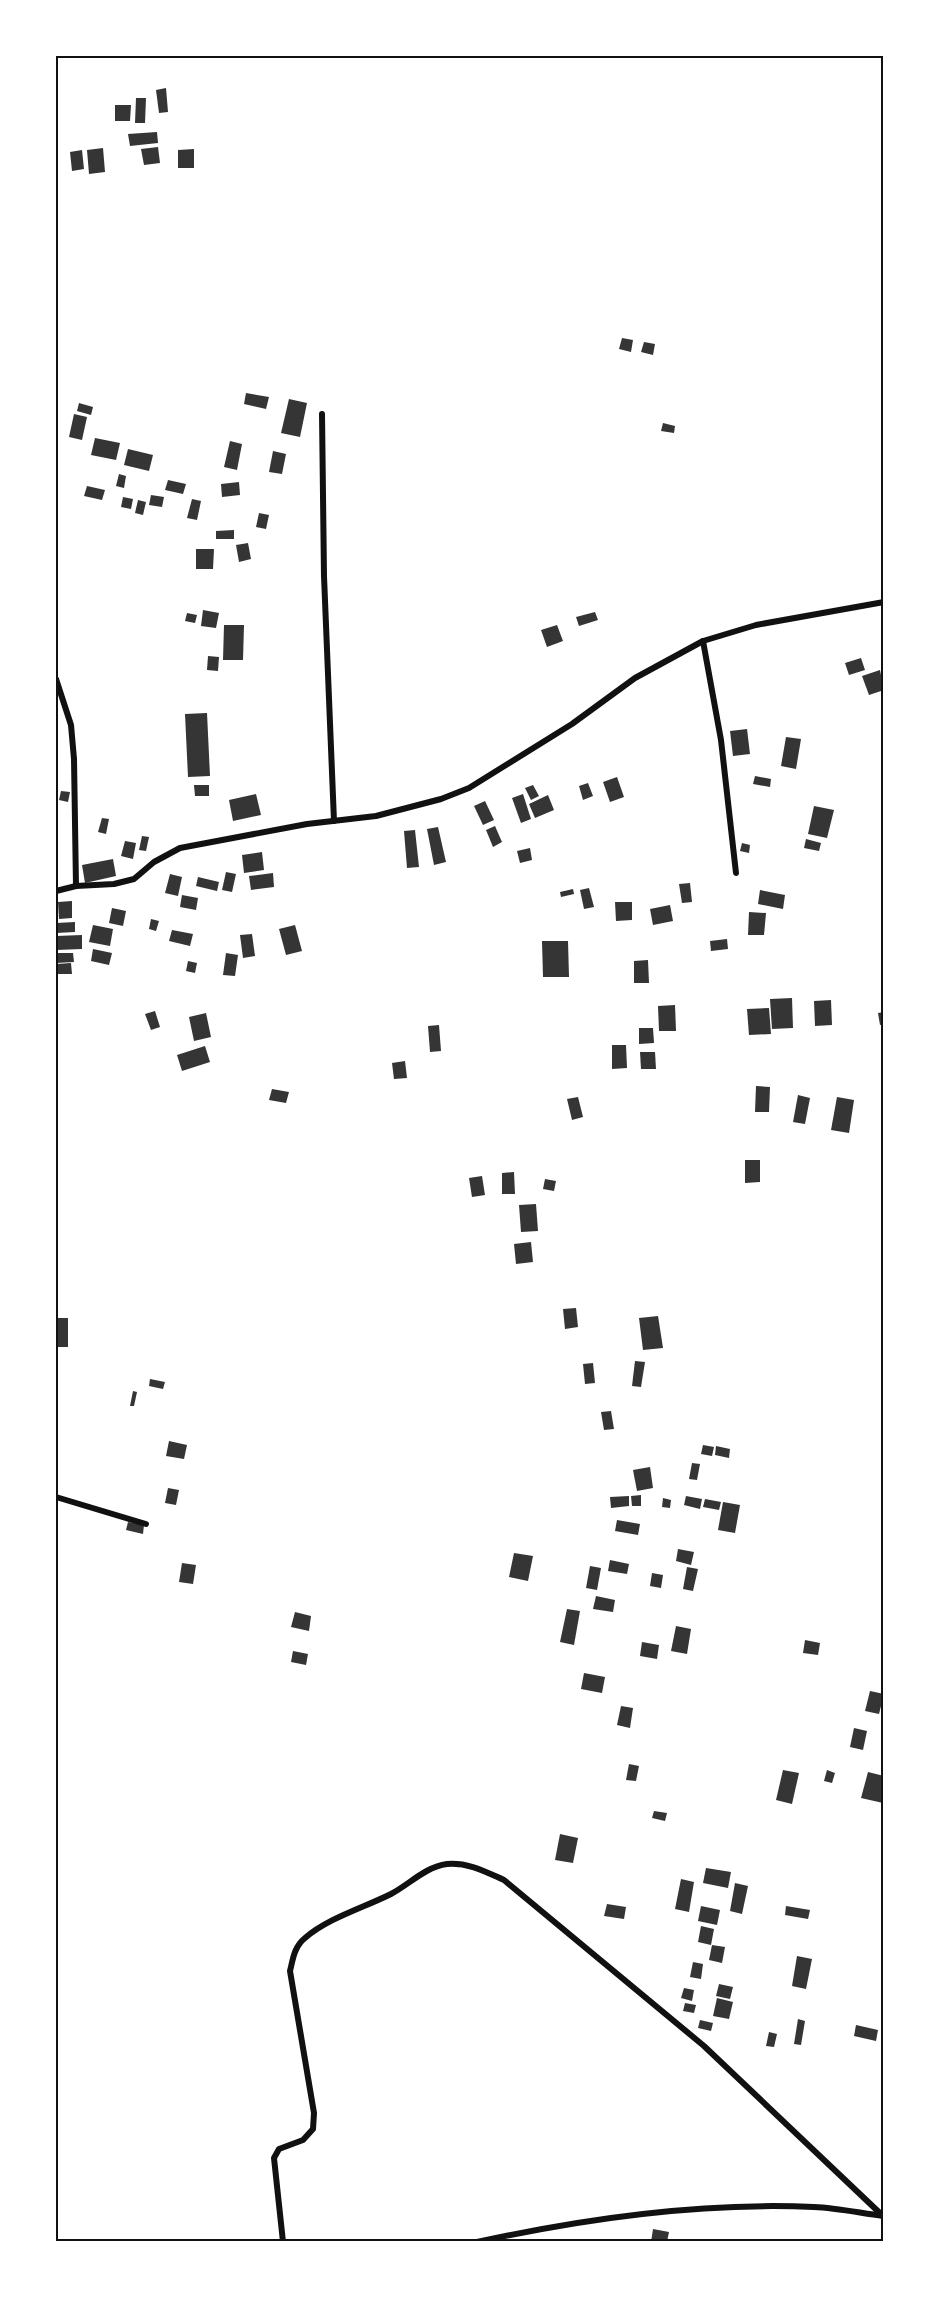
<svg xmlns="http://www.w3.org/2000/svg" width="939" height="2297" font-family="'Roboto Condensed',sans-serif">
<rect width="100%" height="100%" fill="#fff"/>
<g fill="#353535">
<polygon points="166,88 168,112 159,113 156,90"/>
<polygon points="136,98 146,98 145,123 135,123"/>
<polygon points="115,105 131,105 130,121 115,121"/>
<polygon points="157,132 158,143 130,146 128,134"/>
<polygon points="158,147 160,163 144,165 141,149"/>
<polygon points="103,148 105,172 89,174 87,150"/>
<polygon points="194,149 194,168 178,168 178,150"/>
<polygon points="82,150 84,169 72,171 70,152"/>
<polygon points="622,338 633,340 631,352 619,349"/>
<polygon points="644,342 655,344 653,355 641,352"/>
<polygon points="246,393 269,397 266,409 244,404"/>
<polygon points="289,399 307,403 300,437 281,433"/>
<polygon points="79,403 93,407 91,415 77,411"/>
<polygon points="74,414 87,417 82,440 69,437"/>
<polygon points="663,423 675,426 674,433 661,431"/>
<polygon points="95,438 120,443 116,460 91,455"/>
<polygon points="230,441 242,444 237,470 224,467"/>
<polygon points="128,449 153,455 149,471 124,465"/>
<polygon points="273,451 286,454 282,474 269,472"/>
<polygon points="119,474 126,476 124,488 116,486"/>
<polygon points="168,480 186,484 183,494 165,490"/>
<polygon points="239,482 240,495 222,497 221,484"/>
<polygon points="87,486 105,490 102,500 84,496"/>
<polygon points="151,495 164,497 162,507 149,505"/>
<polygon points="123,497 133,499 131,509 121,507"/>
<polygon points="192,499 201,501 197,520 187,518"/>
<polygon points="138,500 146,502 143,515 135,513"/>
<polygon points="259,513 269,515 266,529 256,527"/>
<polygon points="234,530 234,539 216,539 216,531"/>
<polygon points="248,543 251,559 239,562 236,545"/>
<polygon points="196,549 214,549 213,569 196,569"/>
<polygon points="203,610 219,613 216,628 201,626"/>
<polygon points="595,612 598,620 579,626 576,617"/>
<polygon points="187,613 197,615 195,623 185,621"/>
<polygon points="224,625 244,625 243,660 223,660"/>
<polygon points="557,625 563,641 547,647 541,630"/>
<polygon points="208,656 219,657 218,671 207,670"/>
<polygon points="861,658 865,670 849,675 845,663"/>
<polygon points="880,670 884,690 869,695 862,676"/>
<polygon points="207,713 210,776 188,777 185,714"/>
<polygon points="747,729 750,754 733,756 730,731"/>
<polygon points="786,737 801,739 796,769 781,766"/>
<polygon points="755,776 771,779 770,787 753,784"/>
<polygon points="617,777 624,797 610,802 603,782"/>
<polygon points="588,783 593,796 583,800 579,786"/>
<polygon points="194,785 209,785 209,796 195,796"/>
<polygon points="533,785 539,796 531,800 525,788"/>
<polygon points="61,791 70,792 68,802 59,800"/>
<polygon points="256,794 261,815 233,821 229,800"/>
<polygon points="523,794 531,819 521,823 512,798"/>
<polygon points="548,795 554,810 535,818 529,804"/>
<polygon points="485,801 494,820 483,825 474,806"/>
<polygon points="814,806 834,810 827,838 808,834"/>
<polygon points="102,818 109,819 106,834 98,832"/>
<polygon points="495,826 502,842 493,847 486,830"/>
<polygon points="438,827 446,862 434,865 427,829"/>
<polygon points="415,830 419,867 407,868 404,831"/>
<polygon points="142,836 149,837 146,851 139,850"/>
<polygon points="806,839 821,843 819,851 804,848"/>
<polygon points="125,841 136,843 133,859 121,856"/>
<polygon points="742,843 750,845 749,853 740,851"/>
<polygon points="530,848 532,860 520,863 517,851"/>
<polygon points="262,852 264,870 244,873 242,855"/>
<polygon points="113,859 116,876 85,883 82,865"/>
<polygon points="226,872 236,874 232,892 222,890"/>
<polygon points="273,873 274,887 251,890 249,876"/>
<polygon points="170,874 182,877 178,896 165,893"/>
<polygon points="198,877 219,882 217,891 196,886"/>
<polygon points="690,883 692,902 682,903 679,884"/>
<polygon points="589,888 594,907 584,909 580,890"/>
<polygon points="573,889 574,894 561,897 560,892"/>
<polygon points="760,890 785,895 783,909 758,904"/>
<polygon points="182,895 198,898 196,910 180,907"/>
<polygon points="72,901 72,918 59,919 58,902"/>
<polygon points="615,902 632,902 632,920 616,921"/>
<polygon points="670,905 673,921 653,925 650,909"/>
<polygon points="112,908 126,911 123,926 109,923"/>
<polygon points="749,912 766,913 764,935 748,935"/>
<polygon points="151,919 159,921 156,931 149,929"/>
<polygon points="75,922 75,932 56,933 56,923"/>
<polygon points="93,925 113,929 110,946 89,942"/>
<polygon points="295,925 302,951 286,955 279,929"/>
<polygon points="172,930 193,934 190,946 169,941"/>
<polygon points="252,934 255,956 243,958 240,935"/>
<polygon points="82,935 82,949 56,950 56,936"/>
<polygon points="727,939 728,949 711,951 710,941"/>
<polygon points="542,941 568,941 569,977 543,977"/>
<polygon points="93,949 112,953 109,965 91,961"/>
<polygon points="56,953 73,953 74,962 56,963"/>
<polygon points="226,953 238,955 235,976 223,975"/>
<polygon points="648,960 649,983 634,983 634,961"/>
<polygon points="188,961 197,963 195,973 186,971"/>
<polygon points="71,963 72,974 56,974 56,964"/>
<polygon points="792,998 793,1028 772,1029 770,999"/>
<polygon points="831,1000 832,1025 815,1026 814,1001"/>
<polygon points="675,1005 676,1031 659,1031 658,1006"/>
<polygon points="769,1008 771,1034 749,1035 747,1009"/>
<polygon points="155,1011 160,1027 151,1030 145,1014"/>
<polygon points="884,1012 884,1024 880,1025 878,1013"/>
<polygon points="206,1013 211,1037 194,1041 189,1017"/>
<polygon points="439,1025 441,1051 430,1052 428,1026"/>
<polygon points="639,1028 653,1028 654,1043 639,1044"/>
<polygon points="612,1045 626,1045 627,1068 612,1069"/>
<polygon points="205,1046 210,1062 182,1071 177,1055"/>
<polygon points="640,1052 655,1052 656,1069 641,1069"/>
<polygon points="405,1061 407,1078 394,1079 392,1063"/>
<polygon points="756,1086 770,1087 769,1112 755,1112"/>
<polygon points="272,1089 289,1092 286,1103 269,1100"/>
<polygon points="798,1095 810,1098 805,1124 793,1122"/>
<polygon points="578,1097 583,1117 572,1120 567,1099"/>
<polygon points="837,1097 854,1100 849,1133 831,1130"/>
<polygon points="745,1160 760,1160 760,1182 745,1183"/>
<polygon points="514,1172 515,1194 502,1194 502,1173"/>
<polygon points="482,1176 485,1195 472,1197 469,1178"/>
<polygon points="545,1179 556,1181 554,1191 543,1189"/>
<polygon points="536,1204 538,1231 521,1232 519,1205"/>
<polygon points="531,1242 533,1262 516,1264 514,1244"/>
<polygon points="576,1308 578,1327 565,1329 563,1309"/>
<polygon points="658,1316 663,1348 643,1350 639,1318"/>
<rect x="56" y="1318" width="12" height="29"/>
<polygon points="635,1361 645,1362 641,1387 632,1386"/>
<polygon points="593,1363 595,1383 585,1384 583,1364"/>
<polygon points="150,1379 165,1382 163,1389 149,1386"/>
<polygon points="133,1391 137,1392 134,1406 130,1406"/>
<polygon points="611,1411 614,1429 604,1430 601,1412"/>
<polygon points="169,1441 187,1445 184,1459 166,1456"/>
<polygon points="703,1445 714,1447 712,1456 701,1454"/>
<polygon points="716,1446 730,1449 729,1458 715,1455"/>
<polygon points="692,1463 700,1464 697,1480 689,1479"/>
<polygon points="650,1467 653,1488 637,1491 633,1470"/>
<polygon points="168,1488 179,1490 176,1505 165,1503"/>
<polygon points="641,1495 641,1506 632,1506 631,1496"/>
<polygon points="629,1496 629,1506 611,1508 610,1497"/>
<polygon points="686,1496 702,1499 700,1509 684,1505"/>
<polygon points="663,1498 671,1500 670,1508 662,1507"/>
<polygon points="705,1499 721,1502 719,1510 703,1507"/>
<polygon points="723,1502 740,1505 735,1533 718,1530"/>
<polygon points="617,1520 640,1524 638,1535 615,1531"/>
<polygon points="128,1522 144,1525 143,1534 126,1530"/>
<polygon points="678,1549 694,1552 691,1565 676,1561"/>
<polygon points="514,1553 533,1556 528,1581 509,1577"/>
<polygon points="610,1560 629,1564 627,1574 608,1571"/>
<polygon points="182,1563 196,1565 193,1584 179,1582"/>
<polygon points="590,1566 601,1568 597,1590 586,1588"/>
<polygon points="687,1567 698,1569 693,1591 683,1589"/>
<polygon points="652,1573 663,1575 661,1588 650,1586"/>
<polygon points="596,1596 615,1600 613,1612 593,1609"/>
<polygon points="567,1609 580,1611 574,1645 560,1642"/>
<polygon points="295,1612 311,1616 309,1631 291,1627"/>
<polygon points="676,1626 691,1629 687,1654 671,1651"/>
<polygon points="805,1640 820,1643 818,1655 803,1653"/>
<polygon points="642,1642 659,1645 657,1659 640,1656"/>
<polygon points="293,1651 308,1654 306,1665 291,1662"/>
<polygon points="584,1673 605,1677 602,1693 581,1689"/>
<polygon points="870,1691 884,1694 879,1714 865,1711"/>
<polygon points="621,1706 633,1708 630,1728 617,1725"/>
<polygon points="854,1728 867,1731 863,1750 850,1747"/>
<polygon points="629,1764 639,1766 636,1781 626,1780"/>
<polygon points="783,1770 799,1773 792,1804 776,1800"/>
<polygon points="827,1770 835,1773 832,1783 824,1781"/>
<polygon points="868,1772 884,1776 883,1803 861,1798"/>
<polygon points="654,1811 667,1813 665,1821 652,1818"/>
<polygon points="560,1834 578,1838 573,1863 555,1860"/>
<polygon points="706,1868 731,1872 728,1888 703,1883"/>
<polygon points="681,1879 694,1882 689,1912 675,1909"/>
<polygon points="735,1883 748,1886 742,1914 730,1911"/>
<polygon points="607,1904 626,1907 624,1919 604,1916"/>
<polygon points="701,1906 720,1910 717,1925 698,1921"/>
<polygon points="786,1906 810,1910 808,1919 785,1915"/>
<polygon points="701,1926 714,1929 711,1945 698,1942"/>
<polygon points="712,1945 725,1947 722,1963 709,1960"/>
<polygon points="797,1956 812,1959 806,1989 792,1986"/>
<polygon points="693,1962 703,1964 701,1979 690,1977"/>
<polygon points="719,1984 733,1987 730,1999 716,1996"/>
<polygon points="684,1988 694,1990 692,2001 681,1998"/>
<polygon points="717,1998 733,2002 729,2019 713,2016"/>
<polygon points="685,2003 696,2005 694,2013 683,2011"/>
<polygon points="798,2019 805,2021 801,2045 794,2044"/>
<polygon points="700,2020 713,2023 711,2031 698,2028"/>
<polygon points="856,2025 878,2030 876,2041 854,2036"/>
<polygon points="769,2032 777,2034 774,2047 766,2046"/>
<polygon points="653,2229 669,2232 667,2242 651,2242"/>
</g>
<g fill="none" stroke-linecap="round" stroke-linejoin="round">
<g stroke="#111" stroke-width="6">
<polyline points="322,414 324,576 334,821"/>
<polyline points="703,641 721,740 736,873"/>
<polyline points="56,679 71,725 74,759 76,886"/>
<polyline points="56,891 76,886 114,884 134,879 154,862 180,848 307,824 376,816 441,799 469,788 572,724 635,678 703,641 756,625 884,602"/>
<polyline points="56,1497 146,1524"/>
<path d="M 283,2242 L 274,2158 L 279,2149 L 303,2140 L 313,2129 L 314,2113 L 290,1971 C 293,1959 294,1947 305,1938 C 328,1918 363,1908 391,1894 C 410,1884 425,1867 447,1864 C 468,1862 486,1872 504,1880 L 704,2046 L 883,2216"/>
<path d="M 477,2242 C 586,2218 702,2202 814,2207 C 837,2208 860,2213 883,2216"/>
</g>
</g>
<rect width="939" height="2297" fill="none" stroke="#ffffff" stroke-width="114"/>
<rect x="57" y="57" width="825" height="2183" fill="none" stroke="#111" stroke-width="2"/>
</svg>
